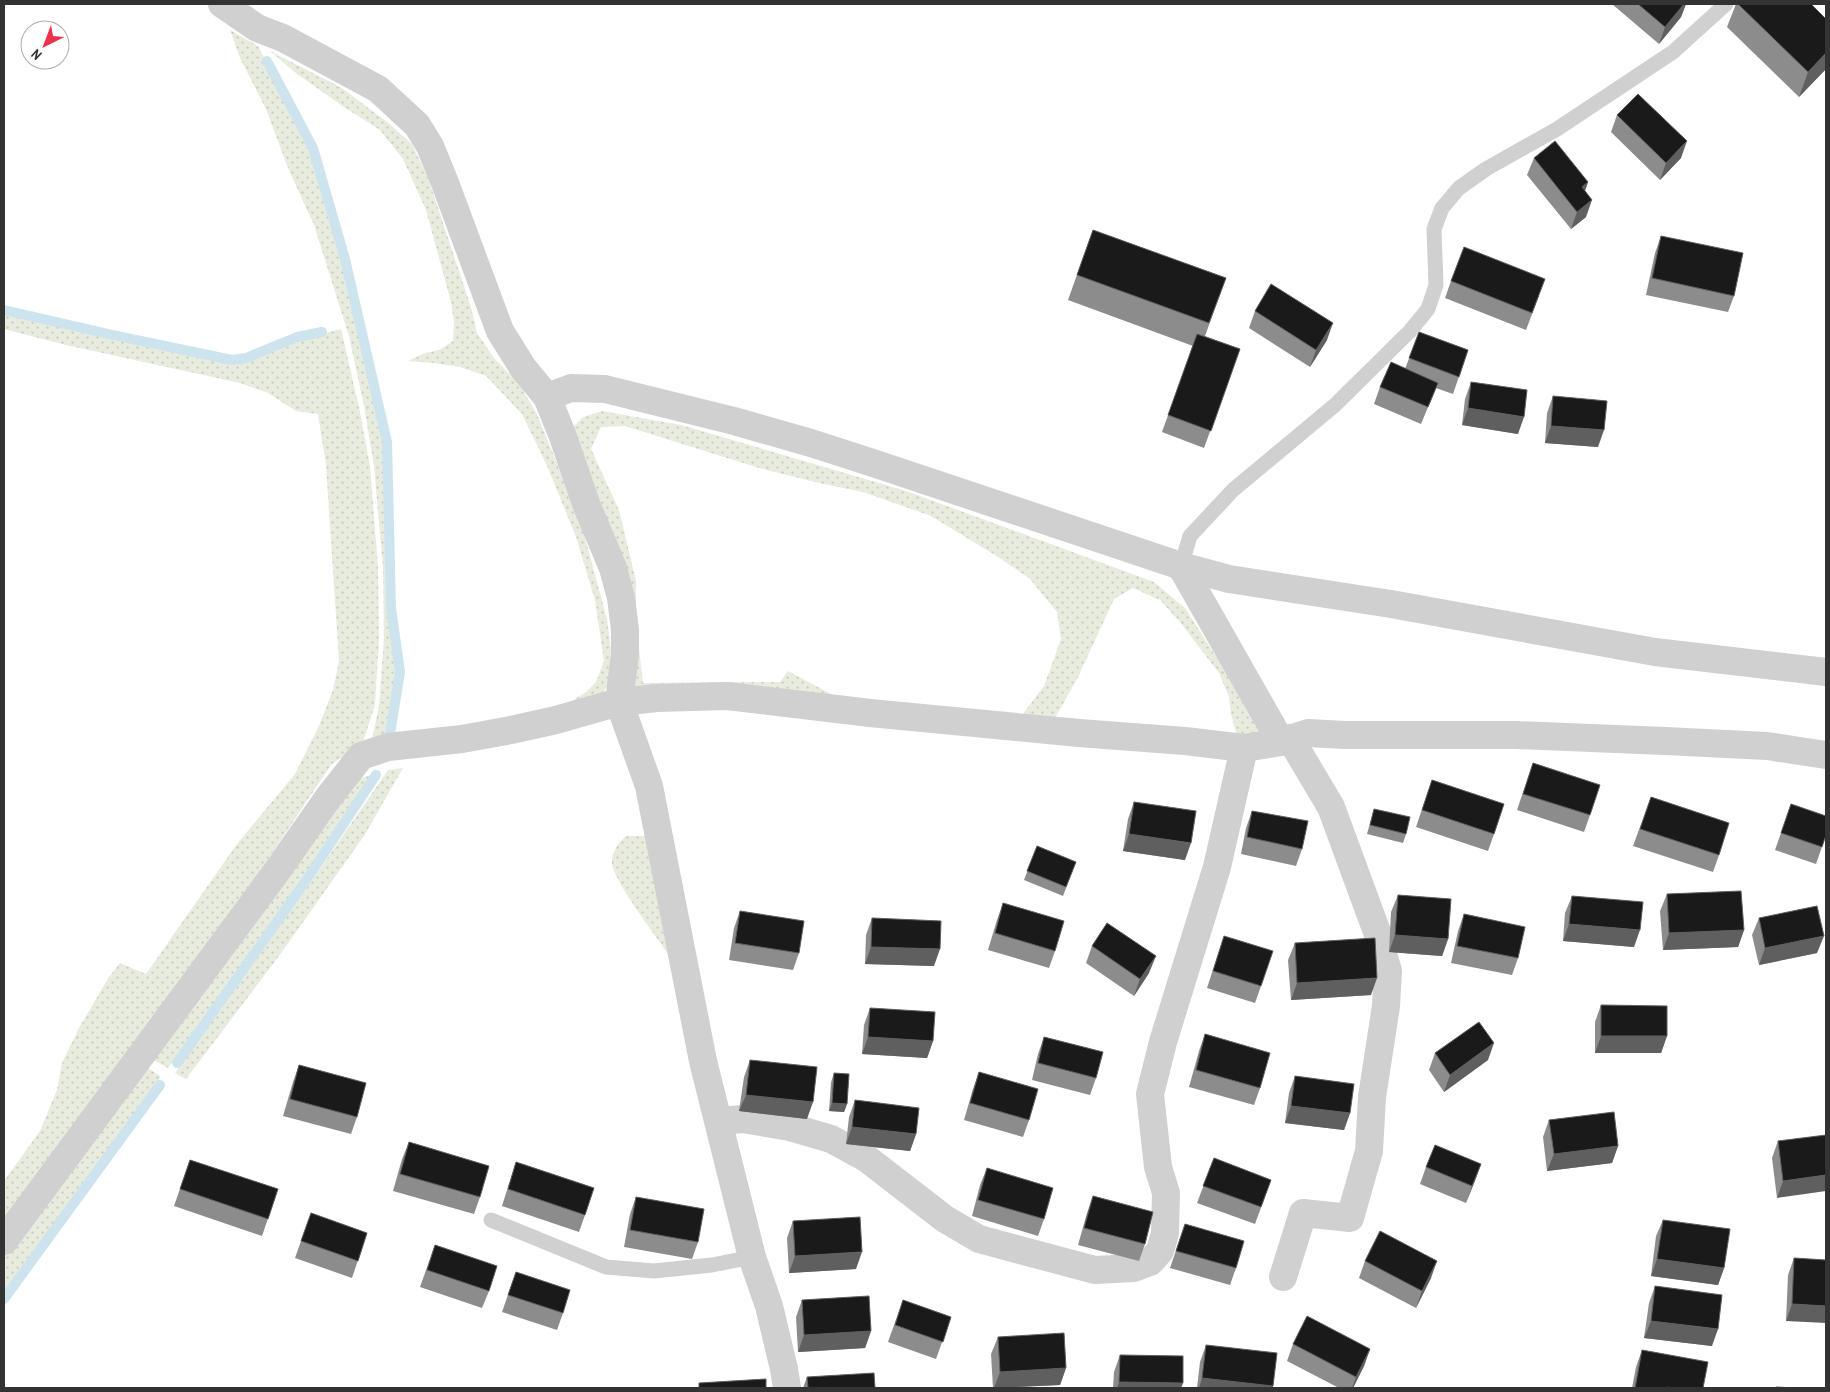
<svg xmlns="http://www.w3.org/2000/svg" width="1830" height="1392" font-family="'Archivo Narrow',sans-serif">
<defs>
<pattern id="grass-dots" width="8" height="8" patternUnits="userSpaceOnUse" patternTransform="scale(1.25)"><rect width="8" height="8" fill="#e7ecde"/><path d="M2 2h.1M6 6h.1" fill="none" stroke="#c7cbbf" stroke-width="1.8" stroke-linecap="round"/></pattern>
</defs>
<rect width="100%" height="100%" fill="#fff"/>
<g fill="url(#grass-dots)">
<polygon points="230,30 258,46 311,149 343,260 365,353 384,443 388,519 389,608 398,672 384,744 370,749 379,706 384,638 383,567 374,466 364,406 349,336 314,225 288,168 266,109 240,58"/>
<polygon points="270,51 342,88 387,122 412,144 428,178 471,307 477,333 494,358 519,384 537,414 581,523 607,619 611,649 609,682 601,698 542,720 586,692 596,682 604,661 595,600 576,537 548,468 522,414 486,376 460,367 434,363 408,361 425,353 439,350 453,341 454,323 451,302 426,210 403,159 380,130 344,107 297,74"/>
<polygon points="4,313 113,338 231,362 246,361 298,340 341,329 359,407 370,466 378,567 379,638 375,705 361,748 345,755 331,765 255,879 4,1226 4,1181 40,1131 57,1090 62,1063 79,1028 109,977 120,963 146,974 237,844 295,774 319,726 333,690 339,661 326,465 318,414 296,411 268,393 240,383 66,345 4,329"/>
<polygon points="602,411 681,425 906,491 1154,582 1185,608 1264,732 1237,736 1231,714 1229,697 1219,673 1180,622 1160,600 1133,588 1114,599 1078,677 1054,720 1020,718 1044,686 1061,639 1057,612 1029,578 995,555 931,516 863,492 819,483 759,468 625,426 601,427 591,449 619,510 636,581 636,622 643,683 780,682 788,671 846,702 630,693 569,431 583,417"/>
<polygon points="403,768 364,836 279,956 186,1079 175,1073 313,879 388,770"/>
<polygon points="373,774 302,879 168,1068 150,1058 349,783"/>
<path d="M 626,836 L 645,836 L 668,954 C 657,937 611,878 612,862 C 612,852 618,843 626,836 Z"/>
<polygon points="145,1066 160,1076 158,1084 4,1295 4,1256"/>
</g>
<g fill="none" stroke-linecap="round" stroke-linejoin="round">
<g stroke="#cde4ef" stroke-width="10">
<polyline points="267,61 313,148 345,259 387,442 391,608 400,672 390,734"/>
<polyline points="4,310 113,335 232,360 246,358 297,337 322,332"/>
<polyline points="177,1063 305,882 376,775"/>
<polyline points="4,1299 160,1085"/>
</g>
<g stroke="#d0d0d0" stroke-width="15">
<polyline points="1181,566 1190,536 1233,490 1335,405 1410,331 1428,309 1436,285 1434,229 1442,208 1459,188 1486,169 1557,129 1673,52 1726,4"/>
<polyline points="491,1220 606,1267 654,1271 712,1265 752,1257"/>
</g>
<g stroke="#d0d0d0" stroke-width="28">
<polyline points="222,4 257,28 283,38 378,89 417,125 430,146 445,183 500,331 523,368 547,397 562,434 587,506 613,568 621,598 625,630 625,654 619,702 649,786 703,1061 752,1257 769,1306 784,1369 787,1388"/>
<polyline points="547,397 571,388 605,389 734,421 811,443 876,464 1181,566 1229,579 1391,604 1655,652 1826,672"/>
<polyline points="1181,566 1281,742"/>
<polyline points="719,1121 743,1119 790,1127 831,1139 866,1158 945,1219 979,1239 1095,1270 1134,1268 1150,1262 1160,1251 1165,1233 1166,1193 1158,1167 1150,1094 1163,1042 1217,867 1244,748"/>
<polyline points="4,1241 277,871 328,798 361,756 388,747 462,739 511,730 556,720 619,702 657,698 727,696 870,713 1079,733 1185,741 1244,748 1281,742 1308,733 1345,735 1516,735 1665,741 1767,746 1826,755"/>
<polyline points="1283,1277 1303,1213 1350,1218 1369,1151 1372,1097 1386,1006 1388,971 1377,932 1331,807 1290,738"/>
</g>
</g>
<g fill="#8c8c8c">
<polygon points="1612,4 1686,4 1681,17 1659,44"/>
<polygon points="1736,4 1811,4 1826,19 1826,69 1799,97 1727,27"/>
<polygon points="1617,115 1681,158 1660,180 1611,132"/>
<polygon points="1534,158 1588,182 1585,191 1586,217 1571,229 1527,175"/>
<polygon points="1093,230 1226,278 1205,336 1240,349 1204,448 1162,432 1193,346 1068,300"/>
<polygon points="1661,236 1734,296 1728,312 1646,295 1655,253"/>
<polygon points="1451,281 1539,296 1526,330 1445,298"/>
<polygon points="1255,311 1327,340 1310,367 1249,328"/>
<polygon points="1419,332 1468,350 1453,394 1436,388 1421,424 1374,404 1380,387 1405,369"/>
<polygon points="1471,382 1518,434 1462,425 1465,399"/>
<polygon points="1553,396 1598,447 1545,443 1547,413"/>
<polygon points="1533,763 1590,815 1584,832 1517,810"/>
<polygon points="1432,780 1494,834 1488,851 1416,827"/>
<polygon points="1651,797 1719,855 1713,872 1633,846"/>
<polygon points="1134,802 1185,860 1123,851 1128,819"/>
<polygon points="1791,804 1826,835 1816,864 1775,850"/>
<polygon points="1374,809 1406,834 1403,843 1367,834"/>
<polygon points="1252,811 1302,849 1296,866 1241,854 1246,828"/>
<polygon points="1037,846 1076,862 1063,896 1024,880"/>
<polygon points="1667,894 1744,930 1738,947 1663,950 1660,911"/>
<polygon points="1398,895 1448,939 1442,956 1389,952 1391,912"/>
<polygon points="1572,896 1634,947 1563,941 1565,913"/>
<polygon points="1003,903 1055,951 1049,968 988,950 997,920"/>
<polygon points="740,911 799,953 793,970 729,960 734,928"/>
<polygon points="1464,914 1518,958 1512,975 1451,963 1458,931"/>
<polygon points="872,918 934,966 865,964 866,935"/>
<polygon points="1759,918 1817,953 1759,965 1752,935"/>
<polygon points="1224,936 1261,986 1255,1003 1207,988"/>
<polygon points="1295,943 1371,995 1291,1000 1288,960"/>
<polygon points="1092,946 1149,973 1134,996 1086,963"/>
<polygon points="1601,1005 1667,1036 1661,1053 1595,1053 1595,1022"/>
<polygon points="870,1008 933,1041 927,1058 862,1054 864,1025"/>
<polygon points="1205,1034 1260,1088 1254,1105 1189,1087 1199,1051"/>
<polygon points="1044,1037 1096,1078 1090,1095 1032,1080 1038,1054"/>
<polygon points="1435,1053 1488,1060 1444,1092 1429,1070"/>
<polygon points="750,1060 807,1119 739,1111 744,1077"/>
<polygon points="299,1065 357,1117 351,1134 283,1116 293,1082"/>
<polygon points="979,1072 1029,1120 1023,1137 964,1120 973,1089"/>
<polygon points="834,1073 847,1104 844,1112 829,1111 831,1082"/>
<polygon points="1295,1076 1350,1113 1344,1130 1285,1123 1289,1093"/>
<polygon points="855,1100 916,1134 910,1151 846,1144 849,1117"/>
<polygon points="1549,1120 1618,1146 1612,1163 1547,1171 1543,1137"/>
<polygon points="1826,1135 1777,1198 1772,1158 1778,1141"/>
<polygon points="409,1142 480,1197 474,1214 393,1191 402,1159"/>
<polygon points="1214,1158 1271,1180 1255,1224 1197,1203"/>
<polygon points="190,1160 278,1189 262,1236 174,1206"/>
<polygon points="516,1162 585,1215 579,1232 502,1206"/>
<polygon points="1481,1164 1466,1203 1420,1184 1426,1167"/>
<polygon points="987,1168 1044,1219 1038,1236 972,1216 980,1185"/>
<polygon points="1093,1196 1145,1244 1139,1261 1078,1245 1087,1213"/>
<polygon points="636,1197 698,1242 692,1259 624,1247 630,1214"/>
<polygon points="311,1213 367,1233 352,1278 295,1258"/>
<polygon points="1663,1220 1724,1268 1718,1285 1651,1276 1656,1236"/>
<polygon points="793,1221 856,1269 789,1273 787,1238"/>
<polygon points="1185,1224 1236,1268 1230,1285 1170,1268"/>
<polygon points="435,1245 489,1291 482,1308 420,1287"/>
<polygon points="1794,1258 1826,1260 1786,1321 1788,1275"/>
<polygon points="1365,1261 1431,1278 1416,1308 1359,1278"/>
<polygon points="516,1272 563,1313 557,1330 502,1312"/>
<polygon points="1655,1286 1712,1346 1644,1338 1649,1303"/>
<polygon points="802,1300 871,1331 865,1348 798,1352 796,1317"/>
<polygon points="903,1300 951,1317 936,1359 888,1342"/>
<polygon points="998,1337 1066,1368 1060,1385 993,1388 991,1354"/>
<polygon points="1293,1344 1370,1349 1364,1366 1353,1388 1339,1388 1287,1361"/>
<polygon points="1206,1345 1273,1388 1197,1388 1200,1362"/>
<polygon points="1642,1350 1703,1388 1632,1388 1636,1367"/>
<polygon points="1120,1355 1183,1383 1181,1388 1113,1388 1114,1372"/>
<polygon points="807,1377 875,1388 803,1388"/>
</g>
<g fill="#5f5f5f">
<polygon points="1684,4 1686,4 1681,17 1659,44 1665,27"/>
<polygon points="1826,53 1826,69 1799,97 1808,72"/>
<polygon points="1687,141 1681,158 1660,180 1666,163"/>
<polygon points="1588,182 1582,199 1582,187"/>
<polygon points="1592,200 1586,217 1571,229 1577,212"/>
<polygon points="1333,323 1327,340 1310,367 1316,350"/>
<polygon points="1468,408 1524,417 1518,434 1462,425"/>
<polygon points="1551,426 1604,430 1598,447 1545,443"/>
<polygon points="1129,834 1191,843 1185,860 1123,851"/>
<polygon points="1569,924 1640,930 1634,947 1563,941"/>
<polygon points="1744,930 1738,947 1663,950 1669,933"/>
<polygon points="1395,935 1448,939 1442,956 1389,952"/>
<polygon points="1824,936 1817,953 1759,965 1765,948"/>
<polygon points="871,947 940,949 934,966 865,964"/>
<polygon points="1156,956 1149,973 1134,996 1140,979"/>
<polygon points="1377,978 1371,995 1291,1000 1297,983"/>
<polygon points="1601,1036 1667,1036 1661,1053 1595,1053"/>
<polygon points="868,1037 933,1041 927,1058 862,1054"/>
<polygon points="1494,1043 1488,1060 1444,1092 1450,1075"/>
<polygon points="746,1095 813,1102 807,1119 739,1111"/>
<polygon points="832,1103 847,1104 844,1112 829,1111"/>
<polygon points="1291,1106 1350,1113 1344,1130 1285,1123"/>
<polygon points="852,1127 916,1134 910,1151 846,1144"/>
<polygon points="1618,1146 1612,1163 1547,1171 1554,1154"/>
<polygon points="1481,1164 1475,1181 1466,1203 1472,1186"/>
<polygon points="1826,1175 1826,1191 1777,1198 1783,1181"/>
<polygon points="862,1252 856,1269 789,1273 795,1256"/>
<polygon points="1657,1259 1724,1268 1718,1285 1651,1276"/>
<polygon points="1437,1261 1431,1278 1416,1308 1422,1291"/>
<polygon points="1792,1304 1826,1306 1826,1323 1786,1321"/>
<polygon points="1651,1321 1718,1329 1712,1346 1644,1338"/>
<polygon points="871,1331 865,1348 798,1352 804,1335"/>
<polygon points="1370,1349 1364,1366 1353,1388 1352,1388 1356,1377"/>
<polygon points="1066,1368 1060,1385 994,1388 1000,1372"/>
<polygon points="1202,1378 1273,1386 1273,1388 1199,1388"/>
<polygon points="1119,1382 1183,1383 1181,1388 1117,1388"/>
</g>
<g fill="#1a1a1a" stroke="#5f5f5f">
<polygon points="1638,4 1684,4 1665,27"/>
<polygon points="1738,4 1811,4 1826,19 1826,53 1808,72"/>
<polygon points="1638,94 1687,141 1666,163 1617,115"/>
<polygon points="1555,141 1588,182 1582,187 1592,200 1577,212 1534,158"/>
<polygon points="1093,230 1226,278 1209,323 1077,275"/>
<polygon points="1661,236 1743,253 1734,296 1652,278"/>
<polygon points="1464,247 1545,279 1532,313 1451,281"/>
<polygon points="1271,284 1333,323 1316,350 1255,311"/>
<polygon points="1419,332 1468,350 1459,377 1409,358"/>
<polygon points="1197,334 1240,349 1211,431 1168,415"/>
<polygon points="1391,362 1438,383 1428,407 1380,387"/>
<polygon points="1471,382 1527,390 1524,417 1468,408"/>
<polygon points="1553,396 1607,401 1604,430 1551,426"/>
<polygon points="1533,763 1600,785 1590,815 1523,794"/>
<polygon points="1432,780 1504,804 1494,834 1422,810"/>
<polygon points="1651,797 1729,823 1719,855 1640,829"/>
<polygon points="1134,802 1196,811 1191,843 1129,834"/>
<polygon points="1791,804 1826,816 1826,835 1822,847 1781,833"/>
<polygon points="1374,809 1410,817 1406,834 1370,825"/>
<polygon points="1252,811 1308,821 1302,849 1247,837"/>
<polygon points="1037,846 1076,862 1066,887 1027,871"/>
<polygon points="1741,891 1744,930 1669,933 1667,894"/>
<polygon points="1398,895 1451,899 1448,939 1395,935"/>
<polygon points="1572,896 1643,902 1640,930 1569,924"/>
<polygon points="1003,903 1064,921 1055,951 995,933"/>
<polygon points="1817,906 1824,936 1765,948 1759,918"/>
<polygon points="740,911 804,921 799,953 735,943"/>
<polygon points="1464,914 1525,927 1518,958 1457,946"/>
<polygon points="872,918 941,921 940,949 871,947"/>
<polygon points="1107,923 1156,956 1140,979 1092,946"/>
<polygon points="1224,936 1273,951 1261,986 1213,971"/>
<polygon points="1375,938 1377,978 1297,983 1295,943"/>
<polygon points="1601,1005 1667,1006 1667,1036 1601,1036"/>
<polygon points="870,1008 935,1012 933,1041 868,1037"/>
<polygon points="1479,1022 1494,1043 1450,1075 1435,1053"/>
<polygon points="1205,1034 1270,1053 1260,1088 1196,1070"/>
<polygon points="1044,1037 1103,1052 1096,1078 1038,1063"/>
<polygon points="750,1060 817,1067 813,1102 746,1095"/>
<polygon points="299,1065 366,1083 357,1117 290,1099"/>
<polygon points="979,1072 1038,1089 1029,1120 970,1103"/>
<polygon points="834,1073 849,1074 847,1104 832,1103"/>
<polygon points="1295,1076 1354,1084 1350,1113 1291,1106"/>
<polygon points="855,1100 919,1108 916,1134 852,1127"/>
<polygon points="1614,1112 1618,1146 1554,1154 1549,1120"/>
<polygon points="1826,1135 1826,1175 1783,1181 1778,1141"/>
<polygon points="409,1142 489,1166 480,1197 400,1174"/>
<polygon points="1435,1145 1481,1164 1472,1186 1426,1167"/>
<polygon points="1214,1158 1271,1180 1261,1207 1203,1186"/>
<polygon points="190,1160 278,1189 268,1219 180,1189"/>
<polygon points="516,1162 594,1188 585,1215 508,1189"/>
<polygon points="987,1168 1053,1188 1044,1219 978,1200"/>
<polygon points="1093,1196 1153,1212 1145,1244 1084,1228"/>
<polygon points="636,1197 704,1209 698,1242 630,1230"/>
<polygon points="311,1213 367,1233 358,1261 301,1241"/>
<polygon points="860,1217 862,1252 795,1256 793,1221"/>
<polygon points="1663,1220 1730,1229 1724,1268 1657,1259"/>
<polygon points="1185,1224 1244,1241 1236,1268 1176,1251"/>
<polygon points="1380,1231 1437,1261 1422,1291 1365,1261"/>
<polygon points="435,1245 497,1266 489,1291 427,1270"/>
<polygon points="1794,1258 1826,1260 1826,1306 1792,1304"/>
<polygon points="516,1272 570,1290 563,1313 508,1295"/>
<polygon points="1655,1286 1722,1295 1718,1329 1651,1321"/>
<polygon points="869,1296 871,1331 804,1335 802,1300"/>
<polygon points="903,1300 951,1317 943,1342 895,1325"/>
<polygon points="1307,1316 1370,1349 1356,1377 1293,1344"/>
<polygon points="1064,1333 1066,1368 1000,1372 998,1337"/>
<polygon points="1206,1345 1277,1353 1273,1386 1202,1378"/>
<polygon points="1642,1350 1708,1362 1703,1388 1672,1388 1667,1387 1667,1388 1635,1388"/>
<polygon points="1120,1355 1183,1356 1183,1383 1119,1382"/>
<polygon points="874,1373 875,1388 808,1388 807,1377"/>
<polygon points="766,1379 766,1388 699,1388 699,1383"/>
<polygon points="1776,1387 1796,1388 1776,1388"/>
</g>
<rect width="1830" height="1392" fill="none" stroke="#333333" stroke-width="10"/>
<g transform="translate(45 45) rotate(222)"><circle r="24" fill="#ffffff" stroke="#adadad"/>
<path d="M0-4L9 19L0 12L-9 19Z" fill="#ed314d"/>
<text y="-8" font-size="14" font-weight="bold" text-anchor="middle" fill="#333333">N</text>
</g>
</svg>
